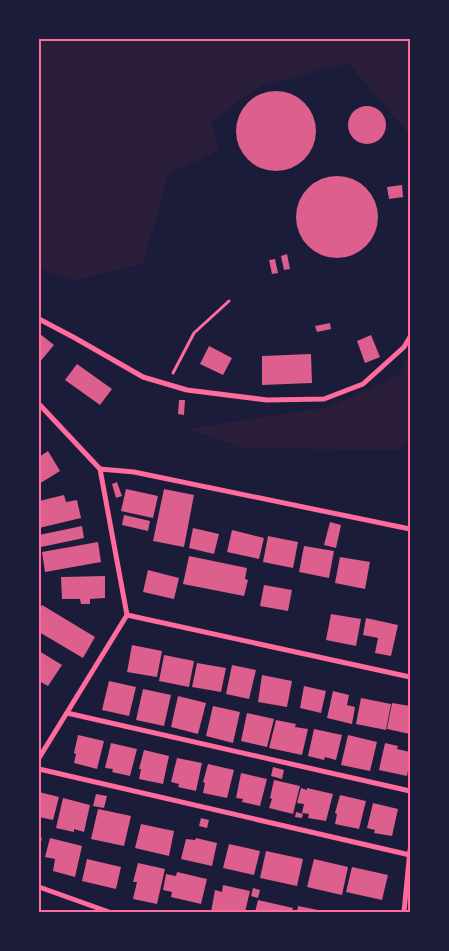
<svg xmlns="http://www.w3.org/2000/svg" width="449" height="951" font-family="'Nunito Sans',sans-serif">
<rect width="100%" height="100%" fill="#1b1b3a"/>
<g fill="#2a1e3b">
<polygon points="39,39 410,39 410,135 348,63 262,85 212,121 219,150 169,174 143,264 72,281 39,268"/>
<polygon points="410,352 410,439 399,450 244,448 187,429 328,407 399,375"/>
</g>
<g fill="#dd5f8e">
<circle cx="276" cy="131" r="40"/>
<circle cx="367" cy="125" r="19"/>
<circle cx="337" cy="217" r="41"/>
<polygon points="402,185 403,197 389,199 387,187"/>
<polygon points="287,254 290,269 284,270 281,256"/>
<polygon points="275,259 278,273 272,274 269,260"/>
<polygon points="330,323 331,329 317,332 315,326"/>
<polygon points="40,334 54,345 39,363 39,335"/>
<polygon points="371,335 380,357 365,363 357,341"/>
<polygon points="209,346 232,358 223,375 200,364"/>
<polygon points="311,354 312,383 262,385 262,356"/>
<polygon points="77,364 112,389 100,405 65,380"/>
<polygon points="179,400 185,400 184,415 178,414"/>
<polygon points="48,451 60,471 39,484 39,457"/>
<polygon points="117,482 122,496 116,498 112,484"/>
<polygon points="126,489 158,496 153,518 121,511"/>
<polygon points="164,489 194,495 184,547 153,541"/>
<polygon points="64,495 66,502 77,500 81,518 39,528 39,501"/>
<polygon points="124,515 150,521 148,531 122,525"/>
<polygon points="330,522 341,525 336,548 324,545"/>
<polygon points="82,526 84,538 41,547 39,535"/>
<polygon points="193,528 219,534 214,554 189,548"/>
<polygon points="232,530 264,538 259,559 227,552"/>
<polygon points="268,536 298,542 293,568 263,562"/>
<polygon points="98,542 101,562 45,572 42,552"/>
<polygon points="304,546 334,551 329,578 299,572"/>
<polygon points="189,556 247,568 245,579 248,580 244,596 183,584"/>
<polygon points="340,557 370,562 365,589 335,583"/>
<polygon points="148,570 179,578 174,599 143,592"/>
<polygon points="105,576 105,598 90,599 90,604 81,604 80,599 62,599 61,577"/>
<polygon points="264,585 292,590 288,611 260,606"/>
<polygon points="42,605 95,637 83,658 39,632 39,610"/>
<polygon points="331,614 361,619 356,646 326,640"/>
<polygon points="366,618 398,625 391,656 375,653 378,638 363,635"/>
<polygon points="132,645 162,651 157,677 127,672"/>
<polygon points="39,651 62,665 48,686 39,681"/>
<polygon points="164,655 194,661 189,687 159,681"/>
<polygon points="197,663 226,668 221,692 192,687"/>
<polygon points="232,665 256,670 249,699 226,694"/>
<polygon points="262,675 292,681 287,707 258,702"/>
<polygon points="109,681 136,687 129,716 102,710"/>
<polygon points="304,686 326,691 321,713 300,708"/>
<polygon points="143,689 171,695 164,726 136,720"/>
<polygon points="333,691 349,695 347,705 355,707 352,724 327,718"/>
<polygon points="178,696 206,703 198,734 171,727"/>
<polygon points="361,698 391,704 386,730 356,724"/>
<polygon points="392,703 410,706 410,734 387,729"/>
<polygon points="213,706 240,712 233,743 206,736"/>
<polygon points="247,713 274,719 267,747 241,741"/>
<polygon points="276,720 296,724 295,727 308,729 302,755 269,748"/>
<polygon points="314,729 342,735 336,760 325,757 324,760 308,756"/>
<polygon points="78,735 104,741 97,769 74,763 76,754 74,753"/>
<polygon points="348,735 377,742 370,771 341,765"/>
<polygon points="111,743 137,749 130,776 112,772 113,769 105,768"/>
<polygon points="385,743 398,746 397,749 410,752 410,760 407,776 379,770"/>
<polygon points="144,750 169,756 163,784 139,779 141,769 139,769"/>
<polygon points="177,758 202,763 196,791 178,787 179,784 171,782"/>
<polygon points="208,764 234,770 227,798 203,793 205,783 203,782"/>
<polygon points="273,767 284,770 282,779 271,776"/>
<polygon points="241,773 267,779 260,806 242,802 243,799 236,798"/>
<polygon points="274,780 300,786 293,814 269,808 272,799 270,798"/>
<polygon points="301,788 307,790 307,788 333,794 326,821 308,818 309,814 302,813 304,804 297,803"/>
<polygon points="39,792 59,797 53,820 39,817"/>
<polygon points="96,794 107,796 104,808 93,806"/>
<polygon points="340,795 366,801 359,829 335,824 337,814 335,813"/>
<polygon points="63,798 90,805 84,832 74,829 74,832 56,828"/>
<polygon points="373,803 398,809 392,836 374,833 375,830 367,828"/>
<polygon points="98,809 131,816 124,846 91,839"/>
<polygon points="296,812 303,814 302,818 295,817"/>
<polygon points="201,818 209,820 207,828 199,826"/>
<polygon points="141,824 174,831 169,856 135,848"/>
<polygon points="39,838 42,838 39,850"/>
<polygon points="50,838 82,846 75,877 53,871 55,859 45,857"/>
<polygon points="196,838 217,843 212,866 181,859 186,839 195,840"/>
<polygon points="229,844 260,851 254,875 223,868"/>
<polygon points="266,851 303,859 297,886 260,878"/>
<polygon points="87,859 121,867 116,889 82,881"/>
<polygon points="314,859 348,867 342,895 307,887"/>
<polygon points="138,863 165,869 157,904 133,899 137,882 133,882"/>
<polygon points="352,867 388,875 382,900 346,892"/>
<polygon points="177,872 207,879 201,904 171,897 172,892 163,890 166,874 176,876"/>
<polygon points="223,885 250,891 245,912 211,912 215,890 222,892"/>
<polygon points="253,888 260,890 258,898 251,896"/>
<polygon points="258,900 293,908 292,912 255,912"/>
<polygon points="298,906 323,911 323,912 297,912"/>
</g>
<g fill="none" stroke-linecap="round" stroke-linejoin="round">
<polyline stroke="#ff6b9d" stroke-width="3" points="173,373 194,333 229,301"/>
<g stroke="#ff6b9d" stroke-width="5">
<polyline points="39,319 75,338 143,377 187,390 267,400 324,399 363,384 404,347 410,337"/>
<polyline points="39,404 100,469 127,615 39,758"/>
<polyline points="100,469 134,472 410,529"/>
<polyline points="127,615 410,677"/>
<polyline points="67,713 410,791"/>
<polyline points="39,769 410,855"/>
<polyline points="39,887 109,912"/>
<polyline points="404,912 410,850"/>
</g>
</g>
<rect width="449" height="951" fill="none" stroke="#1b1b3a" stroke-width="80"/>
<rect x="40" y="40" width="369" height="871" fill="none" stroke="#ff6b9d" stroke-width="2"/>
</svg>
